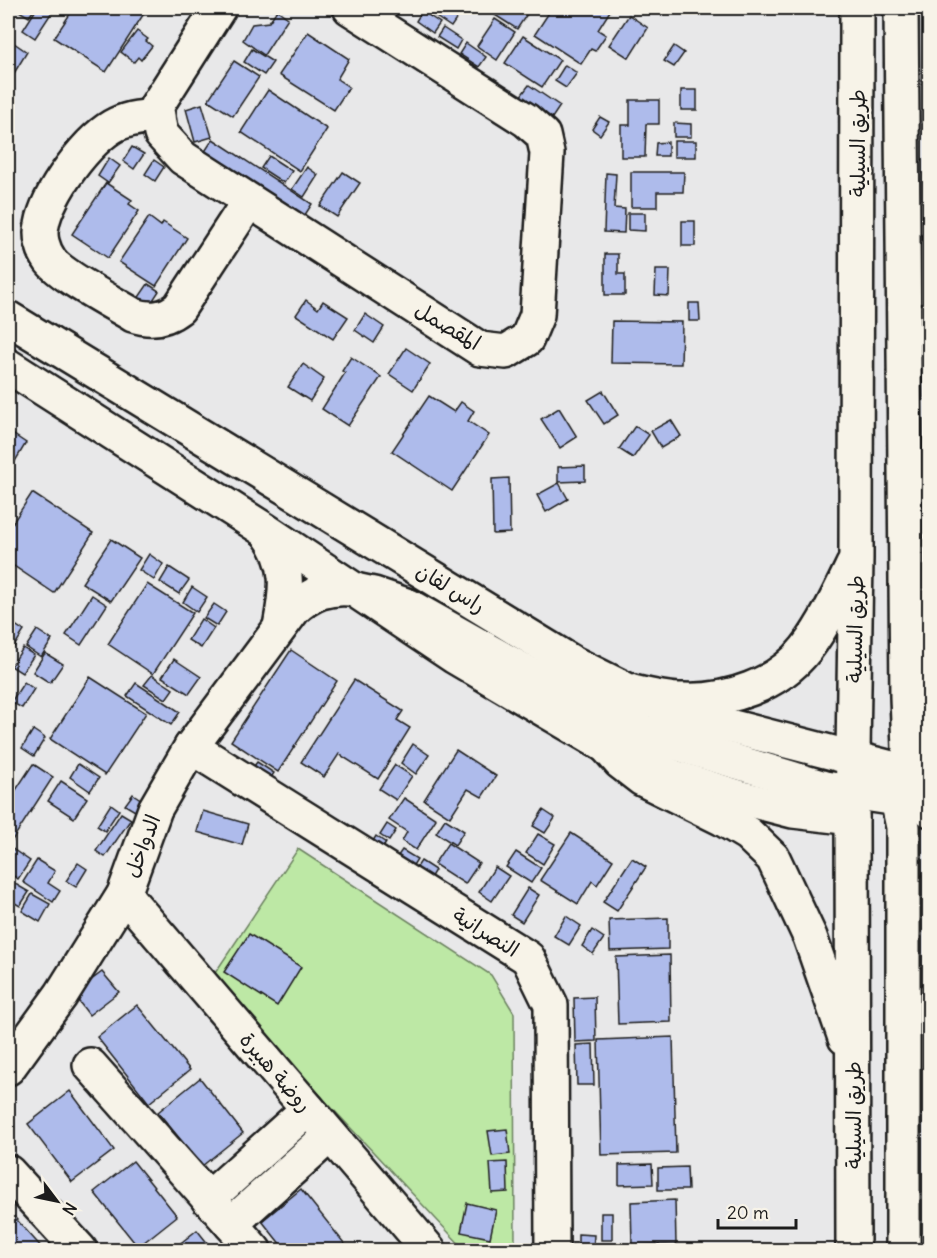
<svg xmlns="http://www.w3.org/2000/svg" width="937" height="1258" font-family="Delius,'Playpen Sans Arabic',sans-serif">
<rect width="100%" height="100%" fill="#e8e8e9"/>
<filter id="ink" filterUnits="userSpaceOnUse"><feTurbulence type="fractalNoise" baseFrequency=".0167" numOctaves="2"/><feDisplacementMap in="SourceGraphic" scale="12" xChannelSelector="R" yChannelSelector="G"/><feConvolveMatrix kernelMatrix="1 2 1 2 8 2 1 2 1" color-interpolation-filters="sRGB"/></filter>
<g filter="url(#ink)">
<polygon fill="#bde8a5" stroke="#6c8260" stroke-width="1.5" points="298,849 491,975 514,1013 515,1250 465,1250 211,979"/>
<g fill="#aebbeb" stroke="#1c1c1c" stroke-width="1.5">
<polygon points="14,8 35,8 29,17"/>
<polygon points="37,8 51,8 54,9 35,38 23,30"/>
<polygon points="74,8 138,8 145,12 106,72 54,38"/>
<polygon points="425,8 464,8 451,27 424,9"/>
<polygon points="484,8 531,8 517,29"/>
<polygon points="552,8 605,8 610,11 598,30 606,35 595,51 591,49 581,64 535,34"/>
<polygon points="277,10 288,18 264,55 243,40 252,24 269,22"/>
<polygon points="422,11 440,23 433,33 416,21"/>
<polygon points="629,15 648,28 629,58 609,45"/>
<polygon points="495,19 515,32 497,60 477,46"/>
<polygon points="443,28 461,40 456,49 437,37"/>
<polygon points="137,31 148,39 146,41 152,46 141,60 138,57 134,62 121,52"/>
<polygon points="308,32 349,59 337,79 349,87 334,110 279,75"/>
<polygon points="523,36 560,60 542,87 505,63"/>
<polygon points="14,43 27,52 8,83 8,53"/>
<polygon points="466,43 486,57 479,67 459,54"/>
<polygon points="674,46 684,53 674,67 664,61"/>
<polygon points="252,49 273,62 264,75 244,62"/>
<polygon points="234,61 259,77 233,116 208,100"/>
<polygon points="565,65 577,73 566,88 555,81"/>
<polygon points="529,85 560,106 552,118 520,97"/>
<polygon points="268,90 327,129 300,171 241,132"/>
<rect x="681" y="90" width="16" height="20"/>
<polygon points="630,100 659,100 659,124 646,124 645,157 621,157 621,125 630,125"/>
<polygon points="202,104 212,137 195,142 186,109"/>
<polygon points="600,117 609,122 600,135 592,129"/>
<polygon points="674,123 691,124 691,137 674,137"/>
<polygon points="213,139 312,204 301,221 202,156"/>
<rect x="674" y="141" width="22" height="16"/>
<polygon points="668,142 668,156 655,156 656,143"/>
<polygon points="132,147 144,154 134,169 123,161"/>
<polygon points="269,156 292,171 284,183 261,168"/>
<polygon points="109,158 120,166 108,183 98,176"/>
<polygon points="154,160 164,167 155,181 145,174"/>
<polygon points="307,167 318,175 304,197 292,189"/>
<polygon points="343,172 360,183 337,217 320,206"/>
<polygon points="631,172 684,172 683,192 657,192 657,207 631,207"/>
<polygon points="606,173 616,174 614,208 625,209 624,233 604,232"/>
<polygon points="106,183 132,200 129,204 139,211 108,258 72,234"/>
<polygon points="628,213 645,213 645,231 628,230"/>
<polygon points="149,217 161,226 163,222 187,238 156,286 119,262"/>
<rect x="682" y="221" width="13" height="25"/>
<polygon points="605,254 618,254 618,274 625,274 625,295 605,295"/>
<polygon points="656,270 670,270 669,296 655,295"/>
<polygon points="148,284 159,291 146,311 135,303"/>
<polygon points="306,300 318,309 323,301 348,317 333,339 296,315"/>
<polygon points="689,303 699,303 700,321 689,321"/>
<polygon points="365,314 384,327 374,343 355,330"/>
<polygon points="612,321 682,322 681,364 611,363"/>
<polygon points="406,348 430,364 413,390 389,374"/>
<polygon points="351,357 381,377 348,426 322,409 345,373 342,371"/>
<polygon points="303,364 324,379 310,401 288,387"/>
<polygon points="603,391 618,415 604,424 588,400"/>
<polygon points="429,396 454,412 461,402 474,411 468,421 489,435 452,491 392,451"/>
<polygon points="559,408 577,437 560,448 541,419"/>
<polygon points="671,420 681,436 661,448 651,431"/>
<polygon points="635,426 649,435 633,458 619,449"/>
<polygon points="8,431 26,443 14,463 8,459"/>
<polygon points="585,466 585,481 558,482 558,467"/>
<polygon points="509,478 510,533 493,534 492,479"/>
<polygon points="559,483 568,499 546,512 537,495"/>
<polygon points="32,493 93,533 54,593 8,562 8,530"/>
<polygon points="111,539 140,558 111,601 82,583"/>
<polygon points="149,554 163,564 154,580 139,570"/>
<polygon points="169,567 189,580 179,594 160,582"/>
<polygon points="147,584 193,613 153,674 108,644"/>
<polygon points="192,587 207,597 197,612 183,602"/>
<polygon points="92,595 107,605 81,645 66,635"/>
<polygon points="214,604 226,612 217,626 204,618"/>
<polygon points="201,619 214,628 201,648 188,640"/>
<polygon points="8,620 24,631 8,656"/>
<polygon points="37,630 52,640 41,657 26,647"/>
<polygon points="23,648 34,655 22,673 11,666"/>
<polygon points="291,650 337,681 278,772 231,741"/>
<polygon points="45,653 63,664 50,683 33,672"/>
<polygon points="174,659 201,677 189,694 162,677"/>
<polygon points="152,675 173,689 166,699 144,685"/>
<polygon points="90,677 146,713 105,775 50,739"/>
<polygon points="354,680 403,711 397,720 410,728 378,779 339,754 324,777 301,762"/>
<polygon points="24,682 34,689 22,708 11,702"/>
<polygon points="136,683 180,712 171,725 127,696"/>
<polygon points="33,730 45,738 34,756 22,748"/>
<polygon points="413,744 429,755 416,774 401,763"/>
<polygon points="456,750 496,776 482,797 468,789 450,817 424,800"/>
<polygon points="257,762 274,773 268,782 251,770"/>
<polygon points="33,764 53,777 11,842 8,840 8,802"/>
<polygon points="78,764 99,778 90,791 70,777"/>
<polygon points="395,765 412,776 396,800 379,789"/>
<polygon points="61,781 87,798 74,818 48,801"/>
<polygon points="133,794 142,800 135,811 125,805"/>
<polygon points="404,798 436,819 416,850 402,841 407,832 389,820"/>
<polygon points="111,804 119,810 105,831 97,826"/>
<polygon points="543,810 555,818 545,833 533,826"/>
<polygon points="203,811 248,824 242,845 197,832"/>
<polygon points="121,813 131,819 105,857 96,851"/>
<polygon points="445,819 464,831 455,845 436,833"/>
<polygon points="387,824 396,830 389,841 380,835"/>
<polygon points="571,833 613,860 597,885 592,881 578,904 540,880"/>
<polygon points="538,834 555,844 543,864 526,853"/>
<polygon points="376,836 386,843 378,856 368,849"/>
<polygon points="448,843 479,863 465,884 434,864"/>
<polygon points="8,846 30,861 18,879 8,872"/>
<polygon points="402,850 417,859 410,870 395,860"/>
<polygon points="516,852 541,868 531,883 506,867"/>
<polygon points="632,858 646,867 617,911 603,902"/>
<polygon points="37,860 55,871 48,883 60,891 53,902 23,882"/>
<polygon points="421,861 435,870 428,882 413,873"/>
<polygon points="78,863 87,869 76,887 66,881"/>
<polygon points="495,867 509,876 492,901 479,892"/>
<polygon points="10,881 29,892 20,906 8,899 8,885"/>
<polygon points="528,888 539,895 522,922 511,915"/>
<polygon points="32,894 50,904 40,922 22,911"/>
<polygon points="566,916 581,926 569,945 554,936"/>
<polygon points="668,918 668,949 610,951 609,920"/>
<polygon points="592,930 604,938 593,954 582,946"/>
<polygon points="249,934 301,967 277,1006 224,972"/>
<polygon points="670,955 671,1022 618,1024 616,957"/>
<polygon points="102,972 119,992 89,1015 73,994"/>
<polygon points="595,997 596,1041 575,1042 574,998"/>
<polygon points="137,1005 190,1070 149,1103 97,1037"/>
<polygon points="673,1037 676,1153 601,1155 598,1040"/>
<polygon points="593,1044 594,1085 577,1085 576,1045"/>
<polygon points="200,1078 243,1133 202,1166 158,1112"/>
<polygon points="70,1091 114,1150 72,1182 28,1124"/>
<polygon points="507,1129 510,1154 492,1156 488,1131"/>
<polygon points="133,1161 177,1216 138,1247 94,1192"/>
<polygon points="507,1162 508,1192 492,1193 490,1163"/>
<polygon points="652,1164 653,1184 619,1185 619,1165"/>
<polygon points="687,1167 688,1190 658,1190 658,1168"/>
<polygon points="301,1189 348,1248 345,1250 285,1250 262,1221"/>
<polygon points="675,1200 676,1244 632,1245 631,1202"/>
<polygon points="467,1203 496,1210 490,1238 461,1232"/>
<polygon points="8,1210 44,1250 8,1250"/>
<rect x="601" y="1213" width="11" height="27"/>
<polygon points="197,1230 213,1250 172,1250"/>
<polygon points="578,1234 594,1235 593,1250 578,1250"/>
</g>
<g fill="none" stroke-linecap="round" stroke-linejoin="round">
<g stroke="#1c1c1c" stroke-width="38">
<g id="minor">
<polyline points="219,8 156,107 161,134 183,158 480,349 506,352 527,339 537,315 547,153 543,135 526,120 350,8"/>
<path d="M 158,116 C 144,117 130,118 117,124 C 89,137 47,194 42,225 C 39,236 43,250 50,260 C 60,275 115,304 133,315 C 151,321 165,319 179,308 L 249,201"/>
<polyline points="8,318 573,663 629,691 694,717 930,778"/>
<polyline points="8,366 265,530 455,657 606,746 674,777 742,798 793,811 852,818"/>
<path d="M 267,532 C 291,564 287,590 280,627"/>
<polyline points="191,747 528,958 551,1005 552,1250"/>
<polyline points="124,894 429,1250"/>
<polyline points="90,1065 254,1250"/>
<path d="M 8,1068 L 61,995 L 124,894 L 155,809 L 191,747 L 294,609 C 311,593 328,587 351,589"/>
<polyline points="8,1172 80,1250"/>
<polyline points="208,1199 308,1109"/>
<polyline points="231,1224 330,1135"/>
</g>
</g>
<g stroke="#1c1c1c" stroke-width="38">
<g id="major">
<polyline points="901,8 907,697 910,774 916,791 930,810"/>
<polyline points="351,589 374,594 409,606 579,702 642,731 693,749 825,788 897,799 930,797"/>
<path d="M 629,691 C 646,695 665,700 683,700 C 727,702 778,685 806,649 C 825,624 839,594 853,565"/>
<polyline points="606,746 620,762 642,779 723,819 748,834 773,858 810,937 845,1038"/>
<polyline points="886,782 897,799 903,827 903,1250"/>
<polyline points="853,1250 852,818 856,558 857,8"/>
</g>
</g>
<use href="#minor" stroke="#f7f3e8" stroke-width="33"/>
<use href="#major" stroke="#f7f3e8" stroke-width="33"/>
</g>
</g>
<g text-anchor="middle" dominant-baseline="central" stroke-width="4.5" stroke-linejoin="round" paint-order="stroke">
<g font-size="21" fill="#1c1c1c" stroke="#f7f3e8">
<text transform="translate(857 143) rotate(-90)">طريق السيلية</text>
<text transform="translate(448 326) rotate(31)">المقصمل</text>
<text transform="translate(451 588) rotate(31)">راس لفان</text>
<text transform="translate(855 629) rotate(-89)">طريق السيلية</text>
<text transform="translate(142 846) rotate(-69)">الدواخل</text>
<text transform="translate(486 932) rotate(32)">النصرانية</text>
<text transform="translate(276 1072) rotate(49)">روضة هبيرة</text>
<text transform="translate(853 1115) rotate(-90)">طريق السيلية</text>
</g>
</g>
<rect width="937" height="1258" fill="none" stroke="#f7f3e8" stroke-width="30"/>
<rect x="15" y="15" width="907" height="1228" fill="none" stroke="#1c1c1c" stroke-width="2" filter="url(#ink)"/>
<g transform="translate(57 1201) rotate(122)" stroke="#f7f3e8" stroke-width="4.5" paint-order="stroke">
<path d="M0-4.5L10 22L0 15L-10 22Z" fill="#1c1c1c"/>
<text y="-9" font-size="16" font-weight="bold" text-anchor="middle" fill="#1c1c1c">N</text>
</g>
<path d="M718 1219v9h78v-9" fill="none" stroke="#1c1c1c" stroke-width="3"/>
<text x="727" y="1219" font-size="18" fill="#1c1c1c" stroke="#f7f3e8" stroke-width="4.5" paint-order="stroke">20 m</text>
</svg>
